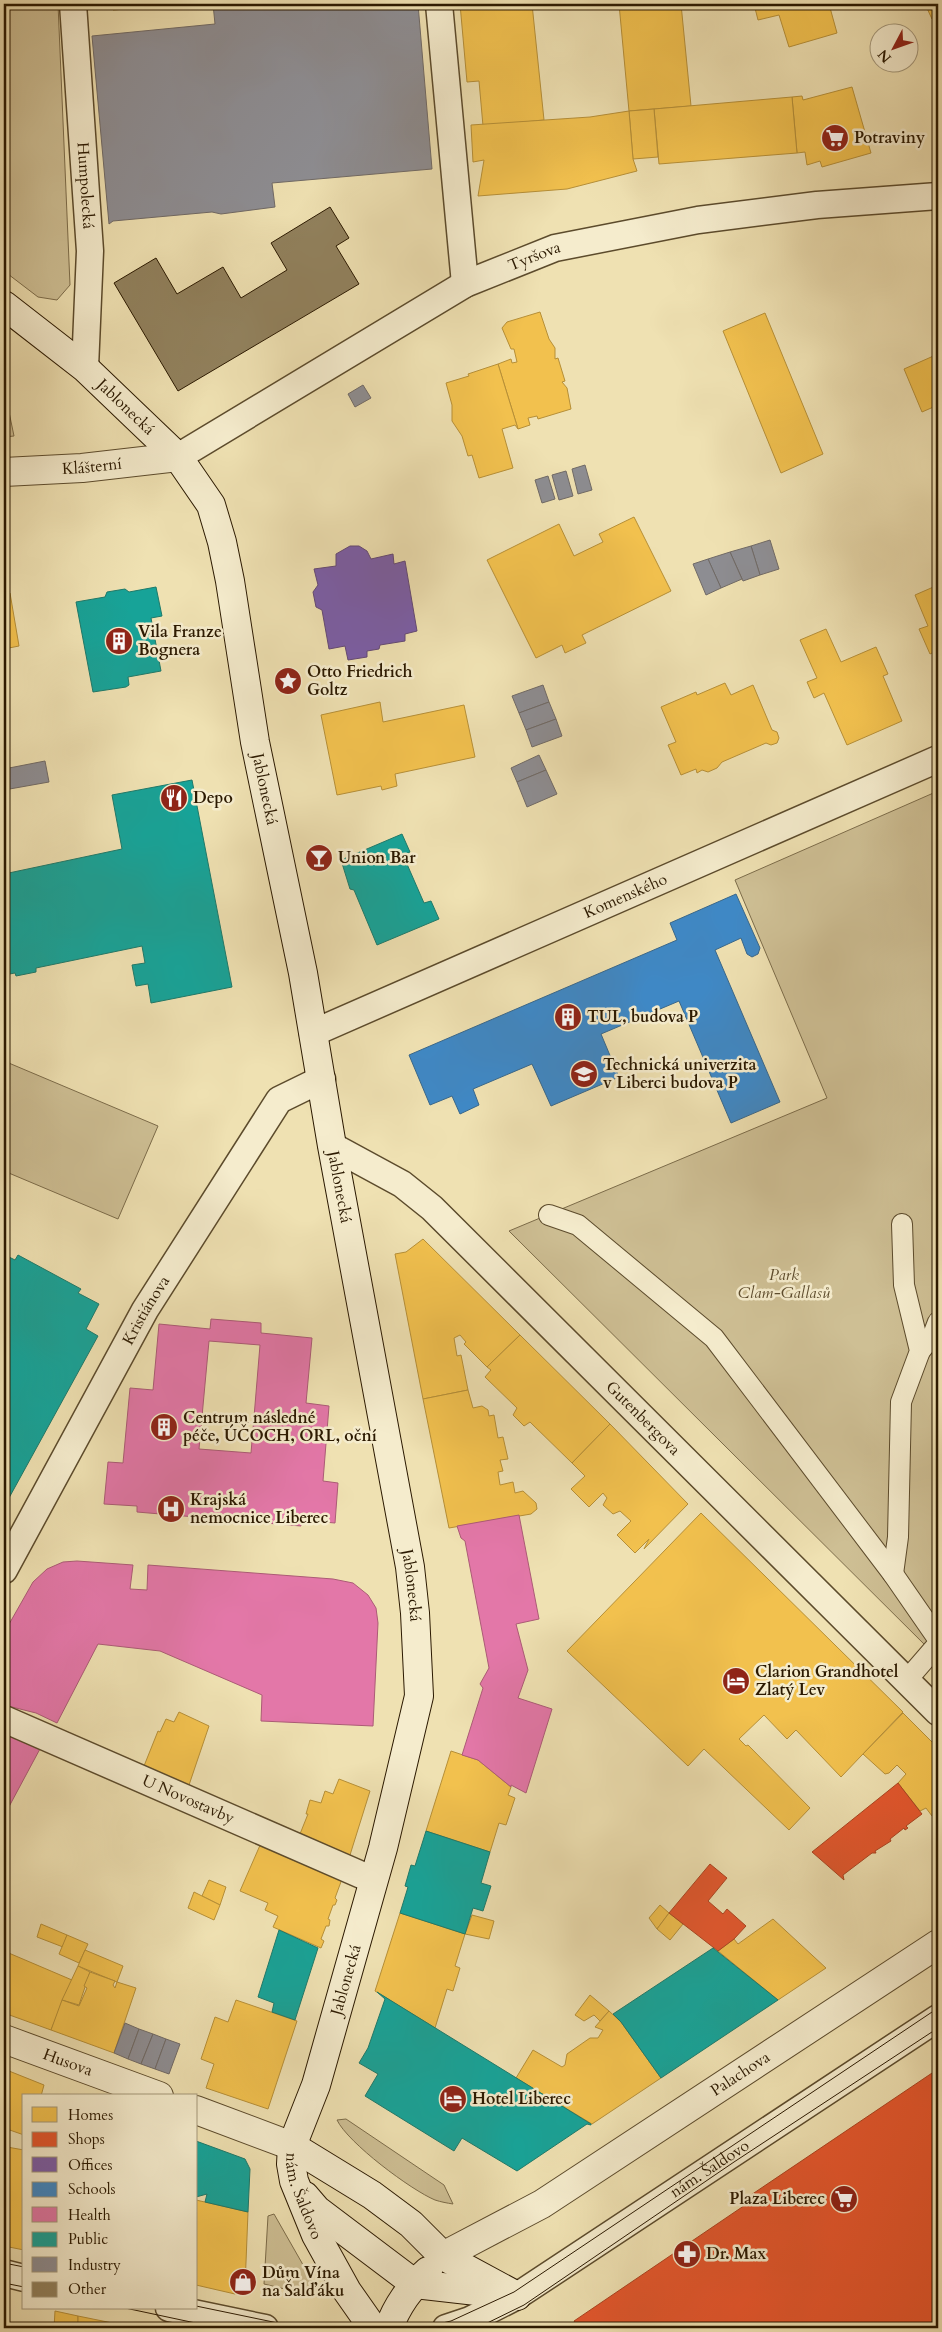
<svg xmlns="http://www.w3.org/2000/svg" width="942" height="2332" font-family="Cardo,serif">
<rect width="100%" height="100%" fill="#efe1b2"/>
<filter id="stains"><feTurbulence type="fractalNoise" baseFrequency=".004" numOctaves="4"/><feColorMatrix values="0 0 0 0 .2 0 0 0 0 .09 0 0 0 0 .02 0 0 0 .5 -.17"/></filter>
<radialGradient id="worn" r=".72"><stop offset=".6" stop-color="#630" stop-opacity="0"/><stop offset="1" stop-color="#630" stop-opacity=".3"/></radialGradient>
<g fill="#cebf94" stroke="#7c6c4a">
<polygon points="4,4 58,4 70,285 57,300 38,297 4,271"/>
<polygon points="4,388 14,436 4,437"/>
<polygon points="938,791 938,1658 509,1231 827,1098 735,880"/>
<polygon points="4,1061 158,1126 118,1219 4,1171"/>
<path d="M 346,2119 L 444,2185 L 453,2204 C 447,2203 441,2202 435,2200 C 411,2190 348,2143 337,2120 Z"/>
<polygon points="274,2214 318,2291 318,2297 264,2284 268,2216"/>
</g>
<g fill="#f2c14e" stroke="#b68f37">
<polygon points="112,4 166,4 166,6 113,10"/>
<polygon points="460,4 532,4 544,120 483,126 479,81 467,82"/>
<polygon points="619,4 681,4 691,106 629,111"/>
<polygon points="754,4 829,4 837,33 789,47 779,15 758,20"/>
<polygon points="925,4 938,4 938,16 932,19"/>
<polygon points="852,87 871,153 822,167 820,161 807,165 805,152 797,153 792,97 802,96 803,100"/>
<polygon points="792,97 797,153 659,164 654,109"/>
<polygon points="654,109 658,157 633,159 629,111"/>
<polygon points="629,111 633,159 637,171 567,189 478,196 484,160 473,162 471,125 590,117"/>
<polygon points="540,312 549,339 555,348 555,359 558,358 565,381 562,382 567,388 571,409 538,419 537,416 528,418 530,425 518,429 498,364 511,359 512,363 517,362 514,349 511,349 502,328 507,322"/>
<polygon points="765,313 823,454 781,473 723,331"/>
<polygon points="938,354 938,405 922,412 904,369"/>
<polygon points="498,364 518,429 515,425 502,429 513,468 479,478 472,455 468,456 462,436 452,421 452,405 446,383 469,376 468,374"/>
<polygon points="634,517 671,591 582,635 586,643 565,653 562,645 536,658 487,560 559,524 574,556 603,542 599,534"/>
<polygon points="938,585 938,650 930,654 919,629 928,626 915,595"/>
<polygon points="10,593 19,646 4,649 4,594"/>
<polygon points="826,629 841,662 876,647 888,674 883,676 902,721 847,745 824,693 814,698 807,682 817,678 800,640"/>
<polygon points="725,683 731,695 753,685 772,730 777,732 779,738 777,743 771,745 766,743 722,762 717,768 708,772 702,770 697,773 696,769 681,775 668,745 676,742 661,707 696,692 697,695"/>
<polygon points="380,702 383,722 464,705 475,757 395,774 397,786 382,790 381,786 337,795 321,715"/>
<polygon points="423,1239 520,1335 487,1367 464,1344 466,1342 460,1335 454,1338 457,1356 461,1355 468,1390 423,1399 395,1254 406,1252"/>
<polygon points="520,1335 610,1424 572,1463 530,1422 524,1426 513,1415 517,1408 485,1377 491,1370 487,1367"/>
<polygon points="468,1390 473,1408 482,1406 488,1410 489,1416 494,1415 498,1438 503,1437 508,1459 500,1460 503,1471 498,1472 500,1485 513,1482 515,1493 523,1491 536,1503 537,1509 531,1514 449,1528 423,1399"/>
<polygon points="610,1424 688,1504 644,1549 649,1539 635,1553 617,1535 631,1521 620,1511 613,1514 603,1505 607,1498 603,1493 589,1507 571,1489 585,1476 572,1463"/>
<polygon points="701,1513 903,1712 841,1777 796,1730 787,1739 764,1715 739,1739 746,1746 748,1745 810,1808 789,1830 704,1749 688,1766 567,1651"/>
<polygon points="179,1712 209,1726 188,1788 144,1766 158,1731 160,1732 166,1719 174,1722"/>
<polygon points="903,1713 938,1748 938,1809 932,1816 926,1808 920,1811 898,1783 906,1774 897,1765 889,1773 885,1774 863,1754"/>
<polygon points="451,1751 478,1760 511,1787 508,1795 515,1798 506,1825 499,1823 490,1852 426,1831"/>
<polygon points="339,1779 370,1791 350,1855 311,1841 312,1839 300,1834 308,1814 306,1814 310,1800 321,1803 325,1791 333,1794"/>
<polygon points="261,1843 342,1879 335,1898 337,1900 335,1905 333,1905 328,1919 330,1920 329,1926 326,1926 321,1939 324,1941 321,1948 273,1927 278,1916 265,1910 268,1903 240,1891"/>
<polygon points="209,1880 226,1887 220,1905 202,1896"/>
<polygon points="194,1892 220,1905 214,1920 188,1908"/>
<polygon points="660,1905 669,1913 657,1929 649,1918"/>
<polygon points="400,1913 465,1934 455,1966 460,1968 453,1991 447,1989 435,2028 375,1991"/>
<polygon points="669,1913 683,1924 670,1940 657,1929"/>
<polygon points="472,1915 494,1921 489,1939 465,1934"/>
<polygon points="773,1919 826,1968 778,2000 718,1951 734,1939 738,1944"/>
<polygon points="41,1924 67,1935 63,1947 37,1937"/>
<polygon points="67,1935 88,1944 79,1963 59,1954"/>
<polygon points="85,1950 123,1966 117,1982 78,1966"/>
<polygon points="4,1951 72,1980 51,2030 4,2013"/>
<polygon points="78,1966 90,1972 79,2005 62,2000"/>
<polygon points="90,1972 115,1981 113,1985 115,1988 117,1982 136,1988 114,2053 51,2030 62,2000 79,2006 87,1988 84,1986"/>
<polygon points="590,1995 609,2011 600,2021 594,2015 584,2021 575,2015"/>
<polygon points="236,2000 297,2021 268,2109 206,2088 214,2064 201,2059 215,2017 228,2022"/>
<polygon points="609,2011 621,2022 661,2078 592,2124 516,2078 533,2050 562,2067 565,2065 567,2054 590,2038 598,2038 603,2030 595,2027"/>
<polygon points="4,2069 44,2085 41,2096 24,2096 24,2135 4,2128 9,2111 4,2109"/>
<polygon points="7,2147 24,2150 24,2250 4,2246 4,2164"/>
<polygon points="196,2200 248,2212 245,2287 235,2294 196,2285"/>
<polygon points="55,2311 78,2316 78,2328 54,2328"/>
<polygon points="78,2316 137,2328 78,2328"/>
</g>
<g fill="#e4572e" stroke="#ac4420">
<polygon points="898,1783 922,1814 906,1826 908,1828 905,1830 904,1828 890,1839 891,1841 875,1851 876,1853 872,1853 843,1875 844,1880 812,1852"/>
<polygon points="710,1864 727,1878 708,1901 723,1914 727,1909 746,1926 734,1939 718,1951 669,1913"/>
<polygon points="938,2069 938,2328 578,2328 574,2321 751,2201 748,2197"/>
</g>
<polygon fill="#7b5ea7" stroke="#634975" points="350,546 359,546 367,551 371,559 393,554 394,564 405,561 417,631 405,634 405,641 380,645 379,649 367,651 367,657 348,660 345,646 329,649 322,610 316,607 313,592 318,585 314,569 336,566 336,554"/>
<polygon fill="#3f88c5" stroke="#39678a" points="736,894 760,948 758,954 752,957 747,954 741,938 715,950 780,1102 731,1123 679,1001 601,1034 619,1077 551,1106 532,1064 473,1089 479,1105 460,1114 452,1096 430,1105 409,1055 677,940 670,923"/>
<g fill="#e377a8" stroke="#ac5b76" fill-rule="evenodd">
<path d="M 211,1319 L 261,1323 L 261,1333 L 312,1338 L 306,1403 L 329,1406 L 323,1481 L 338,1483 L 335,1523 L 302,1520 L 301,1526 L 137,1512 L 137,1506 L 104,1504 L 108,1462 L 123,1463 L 130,1388 L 153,1390 L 159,1324 L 210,1329 ZM 209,1341 L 260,1345 L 251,1453 L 199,1449 Z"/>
<polygon points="519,1515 539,1619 516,1624 528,1670 518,1698 552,1709 526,1793 511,1785 511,1787 478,1760 462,1755 483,1688 480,1684 489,1668 465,1541 461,1538 457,1526"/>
<polygon points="77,1561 133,1565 130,1589 147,1590 148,1565 333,1579 353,1583 368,1595 376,1608 378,1623 373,1726 261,1721 262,1695 160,1651 98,1644 57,1723 36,1713 4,1705 4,1633 33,1582 47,1569 63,1562"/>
<polygon points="4,1729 41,1747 4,1816"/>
</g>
<g fill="#17a398" stroke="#1d7a6a">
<polygon points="156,587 162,616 151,618 161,671 128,677 129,685 126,687 93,692 76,602 105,597 107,592 125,589 129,592"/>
<polygon points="192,780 232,987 151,1003 148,984 136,986 132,965 145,963 142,946 36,968 36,972 16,976 15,973 4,975 4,874 122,849 112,795"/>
<polygon points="402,834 410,852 403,855 424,903 431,901 439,919 377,945 354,890 350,889 341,860"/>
<polygon points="18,1255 81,1289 78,1293 99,1304 86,1329 98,1336 4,1507 4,1267 9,1257 15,1260"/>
<polygon points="426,1831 490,1852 481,1883 491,1886 483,1911 473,1908 465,1934 400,1913 408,1887 405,1886 411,1865 415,1866"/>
<polygon points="279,1930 318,1948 295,2020 272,2012 274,2003 258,1997"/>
<polygon points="713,1948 778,2000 661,2078 621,2022 613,2014"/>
<polygon points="377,1992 591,2124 591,2125 587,2124 517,2171 462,2138 454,2151 365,2096 378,2074 359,2063 368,2048 385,1999"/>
<polygon points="196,2141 245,2159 250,2169 248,2212 205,2202 207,2194 196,2197"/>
</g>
<g fill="#8d8d92" stroke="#706a66">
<polygon points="213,4 418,4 432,169 272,183 275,207 221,214 212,212 113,221 109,224 92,36 215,24"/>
<polygon points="363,385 371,398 355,407 348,394"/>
<polygon points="585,465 592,490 578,494 572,469"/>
<polygon points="566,471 573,496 559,500 552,475"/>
<polygon points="548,476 555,499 542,503 535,480"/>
<polygon points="770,540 779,569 760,575 751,546"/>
<polygon points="751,546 760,575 743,581 730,552"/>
<polygon points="730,552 742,579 721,588 708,559"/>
<polygon points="708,559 721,588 706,595 693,564"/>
<polygon points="543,685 549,702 519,713 512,696"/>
<polygon points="549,702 556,719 526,730 519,713"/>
<polygon points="556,719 562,736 532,747 526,730"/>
<polygon points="539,755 546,770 517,782 511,768"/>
<polygon points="45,761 49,782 4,790 4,769"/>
<polygon points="546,770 557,794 527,807 517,782"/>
<polygon points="125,2023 139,2029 128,2059 114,2053"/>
<polygon points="139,2029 153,2034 141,2064 128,2059"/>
<polygon points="153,2034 166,2039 155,2069 141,2064"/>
<polygon points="166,2039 180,2044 169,2074 155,2069"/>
</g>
<polygon fill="#91815d" stroke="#2b1900" points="330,207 349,238 336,246 359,284 178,391 114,283 156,258 177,294 223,267 241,298 287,270 271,243"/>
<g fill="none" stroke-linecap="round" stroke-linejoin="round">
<g stroke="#5c4b2c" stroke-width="22">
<g id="pedestrian">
<polyline points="549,1215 578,1225 714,1338 893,1574 938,1639"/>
<polyline points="920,1351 933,1335 938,1322"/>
<polyline points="893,1574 898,1537 901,1402 920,1351 904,1285 902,1224"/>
<polyline points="906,1681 938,1644"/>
</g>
</g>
<g stroke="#5c4b2c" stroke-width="29">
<g id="minor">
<path id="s1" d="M 73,4 L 90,251 L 85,368"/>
<polyline points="439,4 465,284"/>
<path id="s2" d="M 178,457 L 465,284 L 555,248 L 698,220 L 817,205 L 938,196"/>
<path id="s3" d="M 313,1033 L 938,759"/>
<path id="s4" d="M 332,1146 L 402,1184 L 432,1208 L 938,1712"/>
<path id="s5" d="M 4,1570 L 145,1310 L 279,1100 L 322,1079"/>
<path id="s6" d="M 4,1719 L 373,1880"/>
<polyline points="4,2273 24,2278"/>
<polyline points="169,2308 265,2328"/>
<path id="s7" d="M 446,2328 L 470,2320 L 517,2296 L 938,2018"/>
</g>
</g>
<g stroke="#5c4b2c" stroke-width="30">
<g id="tertiary">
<path id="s8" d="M 4,472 L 82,468 L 178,457"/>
<path id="s9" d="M 4,2039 L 159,2096"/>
<polyline points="196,2110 292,2146"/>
<path id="s10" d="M 443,2256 L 542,2204 L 938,1944"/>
</g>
</g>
<g stroke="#2b1900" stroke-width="30">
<g id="secondary">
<path id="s11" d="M 4,305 L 85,368 L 133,414 L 178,457 L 211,505 L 222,542 L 230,581 L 255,742 L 303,973 L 332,1146 L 410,1567 L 415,1613 L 419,1696 L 383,1848 L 316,2085 L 292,2146 L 291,2164 L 294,2181 L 316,2235 L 347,2291 L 373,2328"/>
<polyline points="292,2146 372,2195 411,2224 443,2256 517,2296"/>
<polyline points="305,2196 317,2210 415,2284 503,2294"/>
<path d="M 389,2328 C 396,2307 411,2286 428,2271"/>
</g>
</g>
<use href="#pedestrian" stroke="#f5eccd" stroke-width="20"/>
<use href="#minor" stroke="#f5eccd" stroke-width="26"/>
<use href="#tertiary" stroke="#f5eccd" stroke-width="28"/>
<use href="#secondary" stroke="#f5eccd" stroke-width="28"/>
<g stroke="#2b1900" stroke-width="1">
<polyline points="4,2263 24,2267"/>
<polyline points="4,2283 24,2287"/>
<polyline points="196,2306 302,2328"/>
<polyline points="125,2308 219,2328"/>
<polyline points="421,2328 451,2321 514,2292 938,2008"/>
<polyline points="477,2328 524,2305 734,2162 938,2028"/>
</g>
</g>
<defs>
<g id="supermarket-disc" transform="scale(1.4375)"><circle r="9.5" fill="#8f2418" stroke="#f5eccd"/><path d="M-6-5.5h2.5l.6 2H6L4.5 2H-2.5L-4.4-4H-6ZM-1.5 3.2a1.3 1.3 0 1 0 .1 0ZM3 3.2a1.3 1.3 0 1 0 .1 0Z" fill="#fff"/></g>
<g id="building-disc" transform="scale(1.4375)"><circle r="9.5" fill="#8f2418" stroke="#f5eccd"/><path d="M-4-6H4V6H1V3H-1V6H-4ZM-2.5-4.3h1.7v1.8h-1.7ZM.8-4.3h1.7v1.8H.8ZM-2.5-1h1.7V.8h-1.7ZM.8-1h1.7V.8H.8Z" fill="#fff"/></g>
<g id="sight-disc" transform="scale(1.4375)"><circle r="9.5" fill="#8f2418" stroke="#f5eccd"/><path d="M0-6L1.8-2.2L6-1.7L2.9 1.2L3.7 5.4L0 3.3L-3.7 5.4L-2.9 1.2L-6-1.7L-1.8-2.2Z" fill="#fff"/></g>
<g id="restaurant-disc" transform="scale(1.4375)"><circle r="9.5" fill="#8f2418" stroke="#f5eccd"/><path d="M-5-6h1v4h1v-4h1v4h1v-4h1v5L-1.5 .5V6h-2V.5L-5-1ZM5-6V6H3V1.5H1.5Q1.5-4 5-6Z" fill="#fff"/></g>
<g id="bar-disc" transform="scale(1.4375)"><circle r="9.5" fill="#8f2418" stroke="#f5eccd"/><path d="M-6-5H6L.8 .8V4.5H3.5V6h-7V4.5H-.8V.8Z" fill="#fff"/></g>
<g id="university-disc" transform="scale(1.4375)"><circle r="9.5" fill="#8f2418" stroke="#f5eccd"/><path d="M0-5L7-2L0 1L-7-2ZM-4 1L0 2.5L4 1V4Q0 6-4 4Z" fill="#fff"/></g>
<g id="hospital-disc" transform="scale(1.4375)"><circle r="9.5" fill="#8f2418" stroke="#f5eccd"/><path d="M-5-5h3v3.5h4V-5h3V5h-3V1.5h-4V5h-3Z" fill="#fff"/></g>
<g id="hotel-disc" transform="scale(1.4375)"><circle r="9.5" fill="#8f2418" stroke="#f5eccd"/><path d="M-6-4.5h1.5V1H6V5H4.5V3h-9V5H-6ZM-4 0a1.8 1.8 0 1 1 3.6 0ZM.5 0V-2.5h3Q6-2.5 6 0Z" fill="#fff"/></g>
<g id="pharmacy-disc" transform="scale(1.4375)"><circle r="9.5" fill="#8f2418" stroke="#f5eccd"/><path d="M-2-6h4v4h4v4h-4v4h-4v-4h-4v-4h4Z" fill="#fff"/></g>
<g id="shop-disc" transform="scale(1.4375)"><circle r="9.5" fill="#8f2418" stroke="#f5eccd"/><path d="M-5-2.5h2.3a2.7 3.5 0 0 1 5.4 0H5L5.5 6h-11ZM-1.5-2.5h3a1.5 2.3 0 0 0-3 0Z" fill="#fff"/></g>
</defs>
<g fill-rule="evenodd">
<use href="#supermarket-disc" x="835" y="138"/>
<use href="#building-disc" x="119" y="641"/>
<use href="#sight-disc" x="288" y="681"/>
<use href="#restaurant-disc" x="174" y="798"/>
<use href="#bar-disc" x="319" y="858"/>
<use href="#building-disc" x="568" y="1017"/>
<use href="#university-disc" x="584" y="1074"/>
<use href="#building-disc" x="164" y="1427"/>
<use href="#hospital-disc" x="171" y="1509"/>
<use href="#hotel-disc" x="736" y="1681"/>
<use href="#hotel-disc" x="453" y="2099"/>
<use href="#supermarket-disc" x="844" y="2199"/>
<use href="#pharmacy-disc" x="687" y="2254"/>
<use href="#shop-disc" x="243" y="2282"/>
</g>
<g text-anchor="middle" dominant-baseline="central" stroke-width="5" stroke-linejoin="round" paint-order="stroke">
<g font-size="16" font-weight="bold" fill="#2b1900" stroke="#f5eccd" text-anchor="start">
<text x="854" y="138">Potraviny</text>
<text x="138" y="632">Vila Franze<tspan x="138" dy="18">Bognera</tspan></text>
<text x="307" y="672">Otto Friedrich<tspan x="307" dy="18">Goltz</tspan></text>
<text x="193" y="798">Depo</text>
<text x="338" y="858">Union Bar</text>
<text x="587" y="1017">TUL, budova P</text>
<text x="603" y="1065">Technická univerzita<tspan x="603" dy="18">v Liberci budova P</tspan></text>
<text x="183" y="1418">Centrum následné<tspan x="183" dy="18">péče, ÚČOCH, ORL, oční</tspan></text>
<text x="190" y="1500">Krajská<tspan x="190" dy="18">nemocnice Liberec</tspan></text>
<text x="755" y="1672">Clarion Grandhotel<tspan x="755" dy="18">Zlatý Lev</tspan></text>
<text x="472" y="2099">Hotel Liberec</text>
<text x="825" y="2199" text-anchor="end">Plaza Liberec</text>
<text x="706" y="2254">Dr. Max</text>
<text x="262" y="2273">Dům Vína<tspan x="262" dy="18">na Šalďáku</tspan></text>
</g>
<g font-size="16" fill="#2b1900" stroke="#f5eccd">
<text stroke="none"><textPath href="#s1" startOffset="182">Humpolecká</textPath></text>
<text stroke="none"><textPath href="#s2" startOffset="410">Tyršova</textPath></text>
<text stroke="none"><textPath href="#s11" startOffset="159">Jablonecká</textPath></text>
<text stroke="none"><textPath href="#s8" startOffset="88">Klášterní</textPath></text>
<text stroke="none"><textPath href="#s11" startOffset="579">Jablonecká</textPath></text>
<text stroke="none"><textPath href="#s3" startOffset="341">Komenského</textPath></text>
<text stroke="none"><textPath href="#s11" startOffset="984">Jablonecká</textPath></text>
<text stroke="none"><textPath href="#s5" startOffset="296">Kristiánova</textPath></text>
<text stroke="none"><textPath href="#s4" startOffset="416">Gutenbergova</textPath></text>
<text stroke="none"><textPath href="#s11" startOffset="1389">Jablonecká</textPath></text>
<text stroke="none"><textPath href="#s6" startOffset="201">U Novostavby</textPath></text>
<text transform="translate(346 1980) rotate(-74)">Jablonecká</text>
<text stroke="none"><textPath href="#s9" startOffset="68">Husova</textPath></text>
<text stroke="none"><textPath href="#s10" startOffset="349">Palachova</textPath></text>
<text stroke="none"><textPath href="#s7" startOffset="309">nám. Šaldovo</textPath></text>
<text stroke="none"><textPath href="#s11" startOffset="2020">nám. Šaldovo</textPath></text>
</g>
<g font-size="16" font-style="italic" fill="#5c4b2c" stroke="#f5eccd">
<text x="784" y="1275">Park<tspan x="784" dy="18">Clam-Gallasů</tspan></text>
</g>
</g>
<rect width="942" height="2332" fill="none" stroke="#efe1b2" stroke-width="20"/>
<rect x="5" y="5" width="932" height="2322" fill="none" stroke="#2b1900" stroke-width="2.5"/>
<rect x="10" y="10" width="922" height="2312" fill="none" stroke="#2b1900"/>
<rect x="22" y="2094" width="175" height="215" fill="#f5eccd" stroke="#a4987b"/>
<rect x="32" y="2107" width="25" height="15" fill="#f2c14e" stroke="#a4987b"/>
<text x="68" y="2120" font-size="15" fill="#2b1900">Homes</text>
<rect x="32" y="2132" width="25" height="15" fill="#e4572e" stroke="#a4987b"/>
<text x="68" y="2144" font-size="15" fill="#2b1900">Shops</text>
<rect x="32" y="2157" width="25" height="15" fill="#7b5ea7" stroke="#a4987b"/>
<text x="68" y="2170" font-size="15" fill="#2b1900">Offices</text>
<rect x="32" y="2182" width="25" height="15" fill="#3f88c5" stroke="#a4987b"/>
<text x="68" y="2194" font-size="15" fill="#2b1900">Schools</text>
<rect x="32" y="2207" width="25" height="15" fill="#e377a8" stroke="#a4987b"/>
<text x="68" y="2220" font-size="15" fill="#2b1900">Health</text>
<rect x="32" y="2232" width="25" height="15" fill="#17a398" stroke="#a4987b"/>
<text x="68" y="2244" font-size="15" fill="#2b1900">Public</text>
<rect x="32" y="2257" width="25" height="15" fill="#8d8d92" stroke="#a4987b"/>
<text x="68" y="2270" font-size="15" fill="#2b1900">Industry</text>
<rect x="32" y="2282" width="25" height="15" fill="#91815d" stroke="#a4987b"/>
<text x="68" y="2294" font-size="15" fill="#2b1900">Other</text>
<g transform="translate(894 48) rotate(229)"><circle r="24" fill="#f5eccd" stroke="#a4987b"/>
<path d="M0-4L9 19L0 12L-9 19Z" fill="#8f2418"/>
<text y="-8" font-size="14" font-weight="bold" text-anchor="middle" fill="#2b1900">N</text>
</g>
<rect width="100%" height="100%" filter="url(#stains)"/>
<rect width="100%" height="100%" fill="url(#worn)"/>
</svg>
